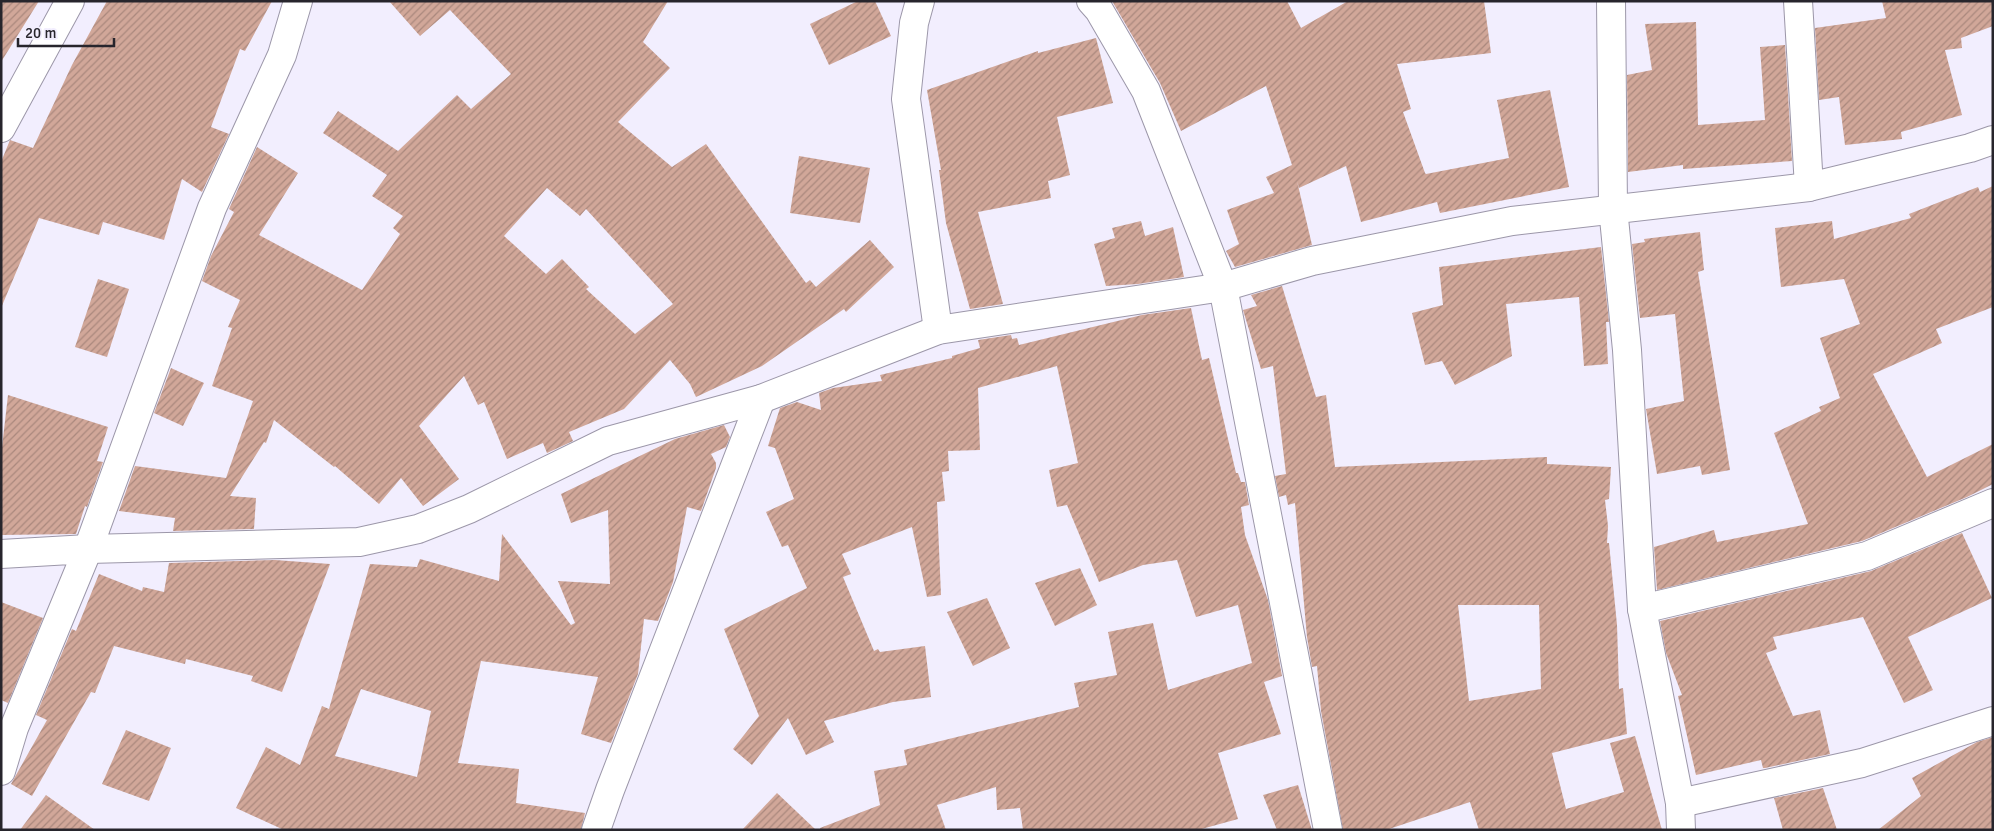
<svg xmlns="http://www.w3.org/2000/svg" width="1994" height="831" font-family="Signika,sans-serif">
<defs>
<pattern id="building-hatch" width="6" height="6" patternUnits="userSpaceOnUse" patternTransform="scale(1.25)"><rect width="6" height="6" fill="#d1a799"/><path d="M-1 1l2-2M0 6l6-6M5 7l2-2" fill="none" stroke="#aa887d"/></pattern>
</defs>
<rect width="100%" height="100%" fill="#f2eefe"/>
<g fill="url(#building-hatch)" fill-rule="evenodd">
<polygon points="1,1 39,1 1,62"/>
<polygon points="107,1 272,1 245,51 240,49 211,127 229,134 202,192 182,179 164,240 103,222 99,235 39,218 1,308 1,162 10,140 33,148 72,65"/>
<path d="M 389,1 L 668,1 L 643,42 L 670,68 L 618,122 L 672,167 L 706,144 L 806,283 L 810,280 L 816,287 L 870,240 L 894,267 L 846,312 L 844,309 L 762,366 L 696,397 L 690,384 L 670,360 L 624,409 L 569,432 L 573,441 L 547,453 L 543,443 L 507,459 L 484,402 L 478,405 L 464,376 L 419,426 L 459,479 L 423,506 L 401,478 L 379,504 L 335,466 L 334,467 L 274,420 L 266,443 L 264,442 L 230,496 L 256,498 L 254,529 L 173,531 L 175,518 L 119,511 L 135,466 L 226,478 L 253,401 L 212,386 L 232,328 L 228,327 L 240,300 L 202,281 L 211,256 L 234,212 L 229,209 L 257,147 L 298,173 L 259,235 L 362,290 L 400,234 L 393,228 L 403,216 L 372,196 L 387,175 L 323,133 L 338,111 L 398,151 L 457,95 L 471,109 L 511,74 L 450,10 L 420,36 ZM 547,188 L 580,216 L 586,209 L 673,304 L 635,334 L 586,289 L 589,287 L 562,259 L 546,274 L 504,236 Z"/>
<polygon points="858,1 875,1 891,36 829,65 810,24"/>
<polygon points="1112,1 1287,1 1301,28 1348,1 1484,1 1491,53 1397,64 1411,109 1403,112 1425,173 1426,174 1509,158 1497,100 1550,90 1569,187 1440,213 1437,202 1361,222 1346,166 1299,188 1297,181 1312,245 1235,267 1226,251 1239,244 1227,210 1274,193 1266,177 1292,165 1266,86 1181,131 1160,83"/>
<polygon points="1882,1 1993,1 1993,26 1961,38 1962,48 1945,50 1962,115 1901,132 1902,139 1845,145 1839,97 1819,100 1815,28 1886,18"/>
<polygon points="1696,22 1698,125 1765,120 1760,47 1785,45 1792,161 1683,169 1683,165 1628,172 1627,75 1652,70 1645,24"/>
<polygon points="1096,38 1113,103 1057,117 1070,175 1048,181 1051,198 978,212 1003,304 970,309 946,223 939,170 941,170 927,90 1038,51 1038,53"/>
<polygon points="799,156 870,168 860,223 790,213"/>
<polygon points="1993,186 1993,307 1936,329 1942,343 1873,374 1927,477 1993,444 1993,484 1967,497 1862,541 1657,590 1654,547 1714,530 1717,542 1808,524 1774,433 1821,411 1819,407 1840,398 1820,338 1860,324 1844,279 1781,287 1775,228 1832,221 1834,239 1911,218 1909,214 1978,187 1980,192"/>
<polygon points="1141,221 1145,236 1173,227 1184,277 1138,284 1106,286 1094,244 1115,238 1112,228"/>
<polygon points="1700,232 1704,270 1698,272 1730,470 1702,475 1700,466 1657,474 1646,409 1684,401 1675,314 1640,318 1632,244 1645,242 1644,239"/>
<polygon points="1601,247 1609,322 1606,322 1608,364 1584,366 1579,297 1506,304 1512,356 1455,385 1442,361 1425,365 1412,313 1443,305 1439,267"/>
<polygon points="98,279 129,289 107,357 75,347"/>
<path d="M 1282,286 L 1316,397 L 1326,395 L 1335,467 L 1547,457 L 1547,464 L 1611,467 L 1609,499 L 1605,500 L 1608,526 L 1607,543 L 1609,543 L 1617,625 L 1619,689 L 1623,688 L 1627,734 L 1552,753 L 1566,809 L 1624,792 L 1610,743 L 1635,736 L 1662,830 L 1479,830 L 1470,802 L 1386,830 L 1343,830 L 1321,711 L 1317,666 L 1312,667 L 1307,637 L 1295,503 L 1288,505 L 1286,495 L 1279,497 L 1275,476 L 1286,474 L 1273,366 L 1261,369 L 1243,310 L 1257,306 L 1251,295 ZM 1458,605 L 1539,605 L 1541,689 L 1469,701 Z"/>
<polygon points="1191,308 1202,360 1209,358 1236,473 1238,473 1241,482 1245,482 1249,505 1241,507 1245,535 1268,600 1282,676 1264,682 1281,734 1218,753 1238,819 1198,830 1023,830 1020,808 997,810 996,787 937,805 946,830 820,830 820,828 880,805 874,771 907,765 904,750 1079,707 1074,683 1117,675 1108,632 1153,623 1168,690 1252,663 1238,605 1196,617 1177,560 1143,565 1099,582 1067,505 1057,507 1049,470 1078,463 1057,366 978,388 980,450 948,451 949,471 942,472 945,501 937,502 941,595 927,597 912,527 842,554 851,574 843,577 874,651 878,649 880,652 925,646 931,697 893,702 824,721 834,742 806,755 788,718 752,765 733,749 759,716 724,629 807,588 788,545 782,547 766,512 794,499 775,448 768,446 780,408 797,402 821,410 819,393 833,388 882,381 880,375 952,358 952,356 980,348 978,340 1011,335 1012,339 1017,338 1019,345 1142,315"/>
<polygon points="171,368 204,383 183,426 154,413"/>
<polygon points="8,395 108,427 97,461 103,462 87,507 85,506 76,534 1,535 1,456"/>
<path d="M 724,425 L 730,437 L 726,447 L 711,454 L 716,463 L 716,468 L 701,511 L 687,507 L 673,582 L 658,621 L 644,619 L 638,674 L 611,743 L 581,734 L 598,677 L 481,661 L 458,763 L 519,769 L 516,803 L 585,813 L 581,830 L 284,830 L 236,808 L 266,747 L 300,765 L 322,706 L 329,709 L 370,564 L 417,567 L 420,559 L 499,581 L 502,534 L 571,625 L 575,623 L 558,581 L 610,584 L 608,510 L 571,523 L 561,494 L 675,439 ZM 361,689 L 431,711 L 417,777 L 335,756 Z"/>
<polygon points="1962,533 1992,598 1908,637 1933,690 1904,703 1863,617 1773,637 1777,649 1766,653 1793,716 1820,710 1830,754 1765,768 1763,768 1761,760 1696,775 1678,696 1682,695 1666,653 1660,621 1871,571"/>
<polygon points="275,560 330,564 282,692 251,681 253,676 186,659 185,664 114,646 95,693 91,692 32,796 11,784 47,720 36,715 72,629 76,631 99,574 142,591 143,587 164,592 169,563"/>
<polygon points="1080,568 1097,605 1055,626 1035,583"/>
<polygon points="987,598 1010,648 973,666 947,612"/>
<polygon points="1,602 43,618 8,703 1,700"/>
<polygon points="126,730 171,748 149,801 102,784"/>
<polygon points="1993,737 1993,830 1878,830 1921,796 1912,778 1977,742"/>
<polygon points="1298,785 1312,830 1277,830 1263,795"/>
<polygon points="1823,788 1837,830 1783,830 1774,798"/>
<polygon points="777,793 816,830 742,830"/>
<polygon points="46,795 95,830 20,830"/>
</g>
<g fill="none" stroke-linecap="round" stroke-linejoin="round">
<g stroke="#9c97a9" stroke-width="30">
<g id="minor">
<polyline points="298,1 282,55 212,208 88,549 359,542 418,529 469,509 608,441 761,399 938,330 1223,287 1312,261 1512,221 1809,187 1970,148 1993,140"/>
<polyline points="920,1 914,23 906,99 938,330"/>
<polyline points="1091,1 1099,10 1146,91 1223,287 1328,830"/>
<polyline points="1611,1 1613,208 1627,350 1642,609 1680,803 1681,830"/>
<polyline points="1798,1 1809,187"/>
<polyline points="1,128 70,1"/>
<polyline points="1,554 88,549 14,728 1,771"/>
<polyline points="1642,609 1867,556 1993,503"/>
<polyline points="1680,803 1862,763 1993,721"/>
<polyline points="596,830 610,790 761,399"/>
</g>
</g>
<use href="#minor" stroke="#fff" stroke-width="28"/>
</g>
<rect width="1994" height="831" fill="none" stroke="#27252c" stroke-width="5"/>
<path d="M18 38v8h96v-8" fill="none" stroke="#27252c" stroke-width="2.5"/>
<text x="25" y="38" font-size="15" fill="#27252c" stroke="#f2eefe" stroke-width="4" paint-order="stroke">20 m</text>
</svg>
